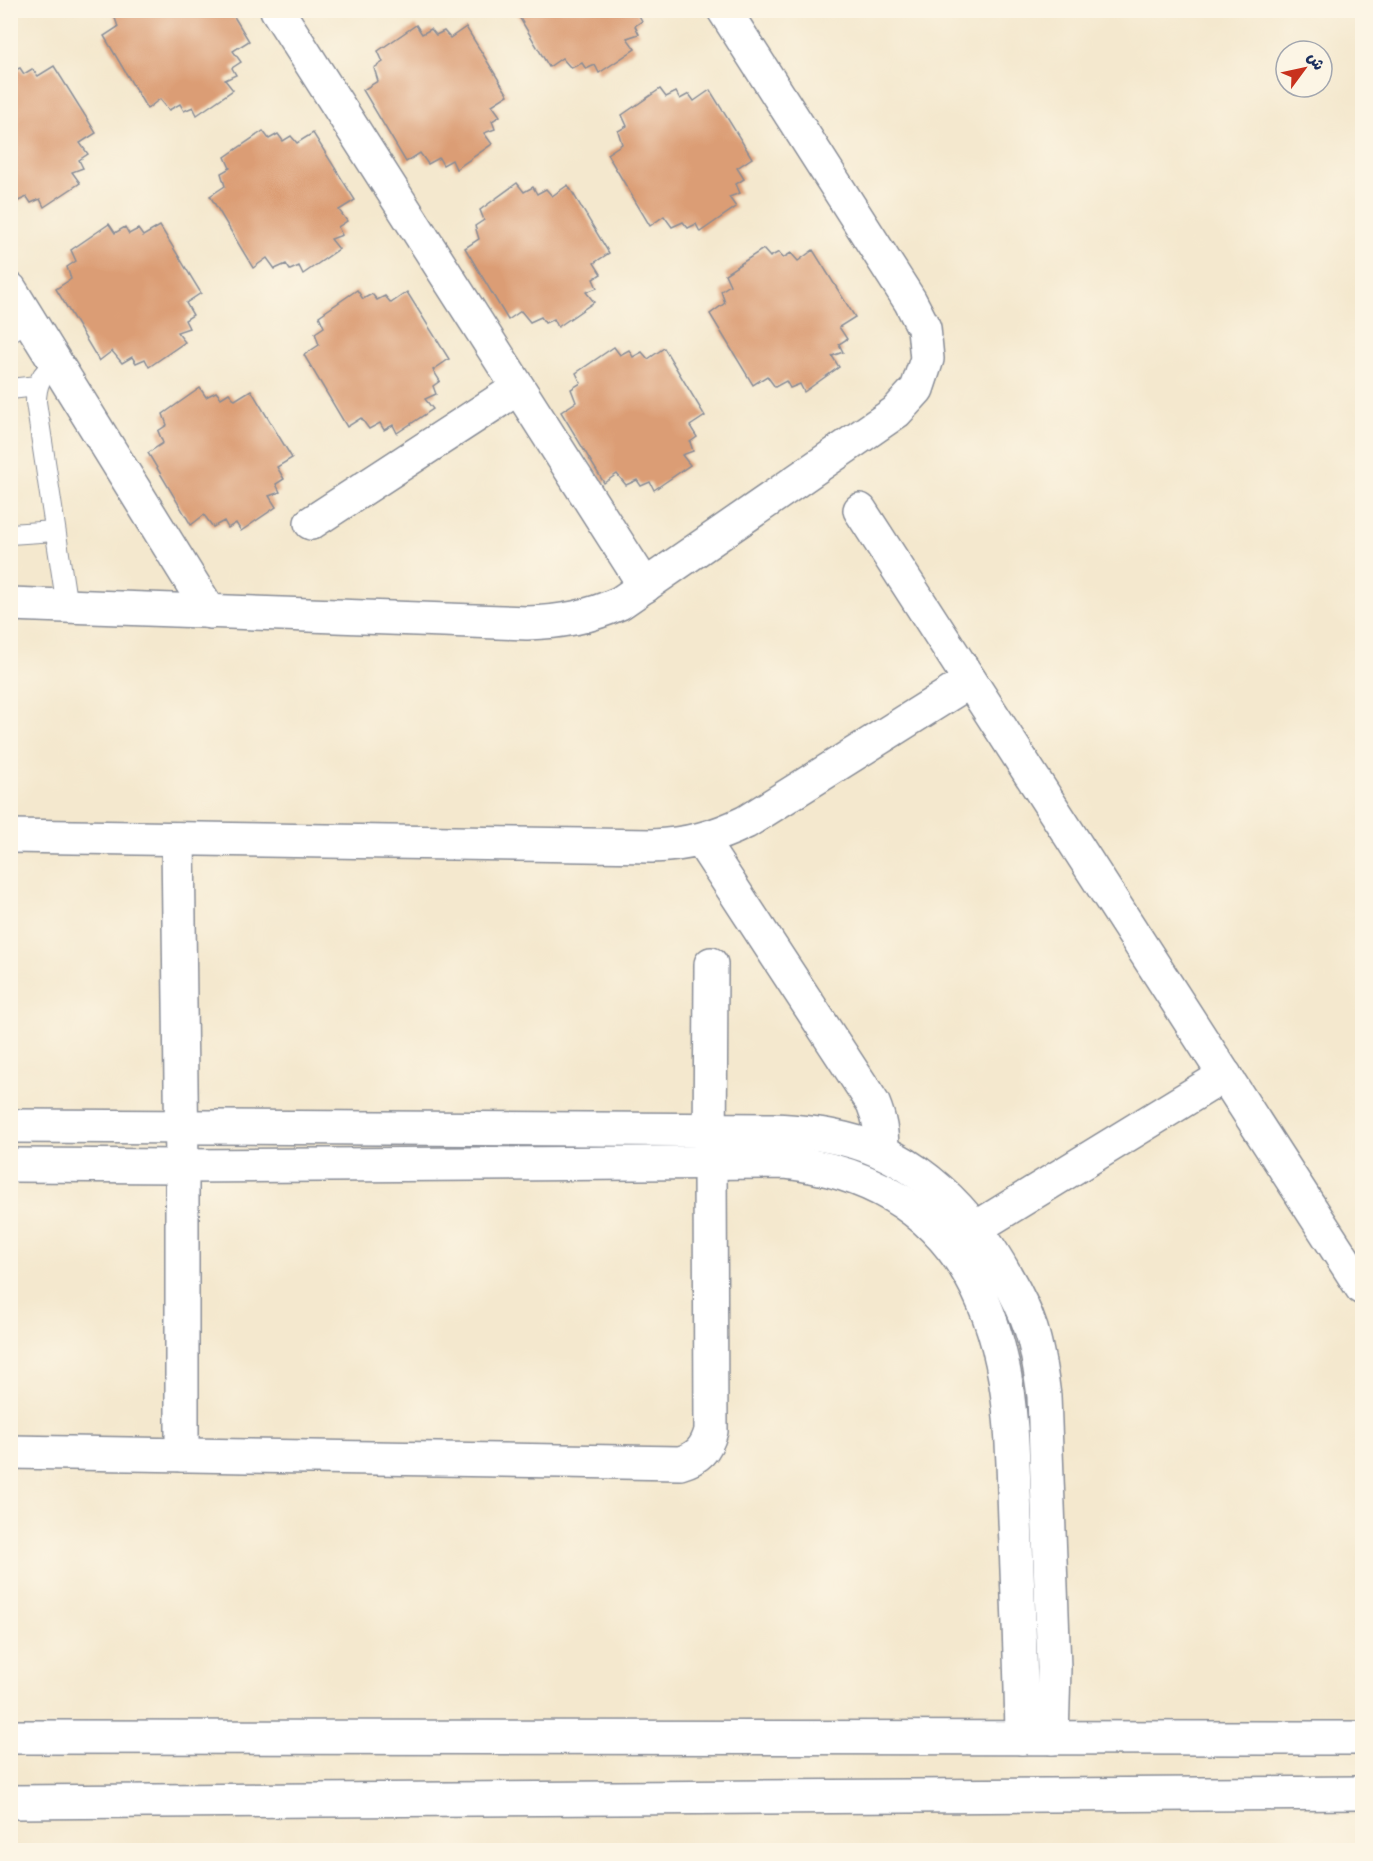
<svg xmlns="http://www.w3.org/2000/svg" width="1373" height="1861" font-family="'Architects Daughter','Playpen Sans Arabic',sans-serif">
<rect width="100%" height="100%" fill="#fcf5e5"/>
<filter id="ink" filterUnits="userSpaceOnUse"><feTurbulence type="fractalNoise" baseFrequency=".0167" numOctaves="2"/><feDisplacementMap in="SourceGraphic" scale="12" xChannelSelector="R" yChannelSelector="G"/><feConvolveMatrix kernelMatrix="1 2 1 2 8 2 1 2 1" color-interpolation-filters="sRGB"/></filter>
<filter id="wash" filterUnits="userSpaceOnUse"><feTurbulence type="fractalNoise" baseFrequency=".008" numOctaves="4" result="noise"/><feDisplacementMap in="SourceGraphic" scale="24" xChannelSelector="R" yChannelSelector="G"/><feGaussianBlur stdDeviation="1.35" result="paint"/><feColorMatrix in="noise" values="0 0 0 0 0 0 0 0 0 0 0 0 0 0 0 0 0 1.4 0 .05"/><feComposite in="paint" operator="in"/></filter>
<g filter="url(#wash)">
<rect width="100%" height="100%" fill="#f4e8ce"/>
<g id="blocks">
<g fill="#db9d74">
<polygon points="121,10 230,10 249,41 233,51 241,62 232,68 236,75 225,80 233,90 197,115 193,107 184,111 180,104 169,110 160,99 147,109 104,36 118,27 114,15"/>
<polygon points="515,10 636,10 642,21 635,26 639,34 627,38 635,49 599,73 595,65 586,69 582,63 571,68 562,58 549,67"/>
<polygon points="416,25 422,34 431,29 436,35 444,31 450,38 466,27 508,95 492,105 500,116 492,121 495,129 484,133 492,144 456,169 452,160 443,165 439,158 428,164 420,153 406,162 363,90 378,81 374,68 383,62 378,51"/>
<polygon points="54,66 96,133 80,143 88,154 79,160 83,168 72,172 80,183 44,207 40,199 31,203 27,197 16,202 10,195 10,72 20,68 24,74 32,69 38,76"/>
<polygon points="660,89 666,97 676,92 680,99 689,94 694,101 710,90 752,158 737,168 744,179 736,184 740,193 729,197 736,207 700,232 696,224 688,228 683,222 672,227 664,216 650,226 607,154 622,144 618,131 627,126 622,115"/>
<polygon points="263,131 269,139 278,134 283,141 291,136 297,143 313,133 355,200 339,210 347,221 338,227 342,235 331,239 339,249 303,274 299,266 290,270 286,264 275,269 267,258 253,268 210,196 225,186 221,173 230,168 225,157"/>
<polygon points="517,183 524,192 533,187 537,194 546,189 552,196 568,185 609,253 594,263 601,274 593,279 597,288 586,292 594,302 558,327 554,319 545,323 541,317 530,322 521,311 508,320 465,248 479,239 475,226 484,220 480,210"/>
<polygon points="109,224 115,233 125,227 129,234 138,229 143,236 160,226 201,293 186,303 193,315 185,320 189,328 177,332 185,342 149,367 145,359 136,363 132,357 122,363 112,351 99,361 56,289 71,279 67,267 76,261 71,250"/>
<polygon points="763,249 770,257 779,252 783,258 791,253 798,261 813,250 855,317 839,327 847,339 839,344 843,352 832,356 839,367 804,392 800,384 790,388 786,381 775,387 767,376 753,385 710,314 725,303 721,291 730,285 725,274"/>
<polygon points="357,290 363,299 372,294 377,300 385,296 391,303 407,292 449,359 433,370 440,381 433,386 436,394 425,399 433,409 397,433 393,425 384,430 380,423 369,429 361,418 347,427 304,355 319,345 315,333 324,327 319,316"/>
<polygon points="614,347 620,355 629,350 633,357 642,352 648,359 664,348 705,416 690,426 697,437 690,442 693,451 682,455 690,465 654,490 650,482 641,486 637,480 626,485 617,474 604,483 561,412 576,402 571,389 581,383 576,373"/>
<polygon points="200,388 206,397 216,392 221,398 229,393 235,400 251,390 292,458 277,467 284,479 276,484 280,492 269,496 276,507 241,531 236,523 228,528 224,521 213,527 204,515 191,525 148,453 163,443 158,431 167,425 163,414"/>
</g>
</g>
</g>
<g filter="url(#ink)">
<use href="#blocks" fill-opacity="0" stroke="#888c96" stroke-width="1.5"/>
<g fill="none" stroke-linecap="round" stroke-linejoin="round">
<g stroke="#888c96" stroke-width="22">
<g id="lane">
<polyline points="10,332 29,319"/>
<path d="M 56,363 C 41,373 36,385 36,402 L 67,607"/>
<polyline points="10,389 37,386"/>
<polyline points="10,534 55,531"/>
</g>
</g>
<g stroke="#888c96" stroke-width="36">
<g id="street">
<polyline points="277,10 645,586"/>
<polyline points="10,289 210,612"/>
<polyline points="860,510 1362,1288"/>
<polyline points="311,523 518,388"/>
<path d="M 10,604 L 527,623 C 561,622 589,617 620,603 L 896,412 L 917,389 L 927,359 L 924,328 L 910,301 L 724,10"/>
<path d="M 10,836 L 652,846 C 687,845 715,837 746,822 L 970,681"/>
<polyline points="178,839 182,1166 182,1455"/>
<path d="M 701,840 L 873,1103 C 880,1120 882,1133 882,1152"/>
<path d="M 10,1126 L 772,1130 C 797,1131 820,1133 844,1139 C 917,1156 971,1212 1006,1276 C 1016,1293 1025,1311 1031,1329 C 1038,1351 1041,1373 1044,1396 L 1054,1668 L 1052,1738"/>
<path d="M 10,1165 L 182,1166 L 786,1162 C 906,1176 977,1245 1002,1362 C 1013,1414 1013,1468 1015,1520 C 1018,1593 1021,1665 1022,1738"/>
<polyline points="976,1228 1225,1075"/>
<path d="M 10,1452 L 680,1463 C 698,1458 706,1449 711,1431 L 710,1162 L 711,964"/>
</g>
</g>
<g stroke="#888c96" stroke-width="36">
<g id="secondary">
<polyline points="10,1737 1362,1738"/>
<polyline points="10,1802 1362,1793"/>
</g>
</g>
<use href="#lane" stroke="#fff" stroke-width="20"/>
<use href="#street" stroke="#fff" stroke-width="33"/>
<use href="#secondary" stroke="#fff" stroke-width="33"/>
</g>
</g>
<rect width="1373" height="1861" fill="none" stroke="#fcf5e5" stroke-width="36"/>
<g transform="translate(1304 69) rotate(57)"><circle r="28" fill="#fcf5e5" stroke="#a2a6af" stroke-width="1.5"/>
<path d="M0-4.5L10 22L0 15L-10 22Z" fill="#c8321e"/>
<text y="-9" font-size="16" font-weight="bold" text-anchor="middle" fill="#1b2f5e">ش</text>
</g>
</svg>
